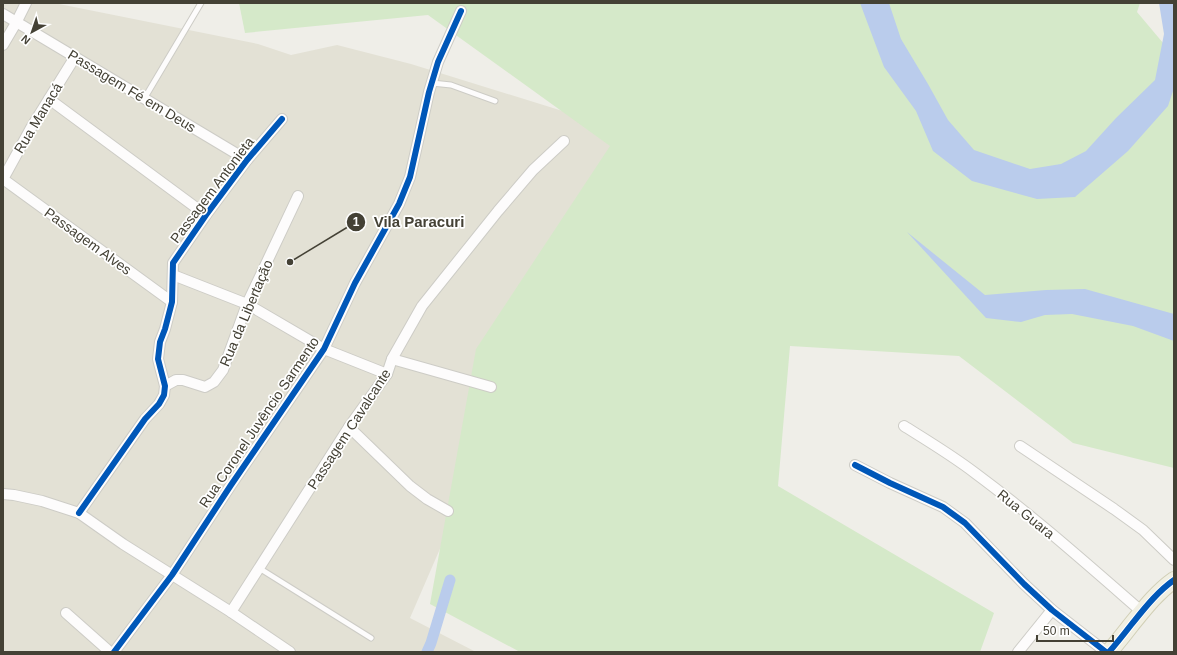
<svg xmlns="http://www.w3.org/2000/svg" width="1177" height="655" font-family="Helvetica,sans-serif">
<rect width="100%" height="100%" fill="#efeee8"/>
<polygon fill="#e3e1d5" points="3,3 54,3 258,44 291,55 337,45 411,64 643,136 510,387 410,618 476,652 3,652"/>
<polygon fill="#d5e9c9" points="239,3 1140,3 1137,12 1174,56 1174,468 1073,443 959,356 790,346 778,486 994,613 980,652 520,652 430,604 476,349 610,146 428,15 245,33"/>
<g fill="#baccec">
<polygon points="860,3 889,3 901,39 928,84 948,120 974,150 1030,169 1061,164 1086,151 1116,118 1155,80 1164,34 1159,3 1174,3 1174,88 1168,106 1128,151 1075,197 1037,199 972,181 933,151 916,111 884,67"/>
<polygon points="907,232 985,295 1046,290 1085,289 1174,314 1174,341 1133,326 1072,314 1045,315 1021,322 986,318"/>
</g>
<g fill="none" stroke-linecap="round" stroke-linejoin="round">
<polyline stroke="#baccec" stroke-width="11" points="427,652 431,643 450,580"/>
<g stroke="#cdccc6" stroke-width="7">
<g id="lane">
<polyline points="432,83 451,85 495,101"/>
<polyline points="144,99 201,3"/>
<polyline points="259,568 371,638"/>
</g>
</g>
<g stroke="#cdccc6" stroke-width="12">
<g id="street">
<polyline points="3,14 247,160"/>
<polyline points="3,45 16,23 26,3"/>
<polyline points="49,99 206,215"/>
<polyline points="3,179 172,302"/>
<polyline points="3,179 31,128 75,57"/>
<polyline points="173,275 247,304 324,349 387,374"/>
<polyline points="392,359 491,387"/>
<polyline points="165,386 176,380 183,380 205,387 214,382 223,370 247,304 298,196"/>
<path d="M 904,426 C 928,441 953,456 975,473 C 1033,516 1087,564 1141,611"/>
<polyline points="349,427 410,486 427,499 448,511"/>
<polyline points="1020,446 1114,509 1143,530 1174,560"/>
<polyline points="855,465 890,483 943,507 965,523 1024,584 1052,610 1106,652"/>
<polyline points="3,494 14,495 42,501 79,513 123,544 231,612 290,652"/>
<polyline points="79,513 145,419 159,404 164,395 165,386 158,359 160,342 165,329 172,302 173,263 206,215 247,160 282,119"/>
<polyline points="231,612 349,427 387,374 392,359 422,306 498,211 533,170 564,141"/>
<polyline points="66,613 110,652"/>
<polyline points="114,652 129,632 172,575 231,485 324,349 355,283 399,204 410,177 429,92 438,62 461,11"/>
<polyline points="1018,652 1052,610"/>
</g>
</g>
<g stroke="#d1cfb6" stroke-width="18">
<path id="primary" d="M 1109,652 C 1117,643 1124,634 1131,625 C 1144,609 1157,592 1174,580"/>
</g>
<use href="#lane" stroke="#fdfcfc" stroke-width="5"/>
<use href="#street" stroke="#fdfcfc" stroke-width="10"/>
<use href="#primary" stroke="#f0efe3" stroke-width="16"/>
<g stroke="#fff" stroke-width="8">
<g id="cycleway">
<polyline points="855,465 890,483 943,507 965,523 1024,584 1052,610 1106,652"/>
<polyline points="79,513 145,419 159,404 164,395 165,386 158,359 160,342 165,329 172,302 173,263 206,215 247,160 282,119"/>
<polyline points="114,652 129,632 172,575 231,485 324,349 355,283 399,204 410,177 429,92 438,62 461,11"/>
<path d="M 1109,652 C 1117,643 1124,634 1131,625 C 1144,609 1157,592 1174,580"/>
</g>
</g>
<use href="#cycleway" stroke="#0057b8" stroke-width="6"/>
</g>
<g text-anchor="middle" dominant-baseline="central" stroke-width="3.5" stroke-linejoin="round" paint-order="stroke">
<g font-size="14" fill="#444135" stroke="#fff">
<text transform="translate(132 91) rotate(31)">Passagem Fé em Deus</text>
<text transform="translate(38 118) rotate(-59)">Rua Manacá</text>
<text transform="translate(212 190) rotate(-53)">Passagem Antonieta</text>
<text transform="translate(88 241) rotate(36)">Passagem Alves</text>
<text transform="translate(246 313) rotate(-67)">Rua da Libertação</text>
<text transform="translate(259 422) rotate(-56)">Rua Coronel Juvêncio Sarmento</text>
<text transform="translate(349 429) rotate(-57)">Passagem Cavalcante</text>
<text transform="translate(1026 514) rotate(39)">Rua Guara</text>
</g>
</g>
<path fill="none" stroke="#444135" stroke-width="1.5" d="M290 262L356 222"/>
<g fill="#444135" stroke="#fff" stroke-width="1.5">
<circle cx="290" cy="262" r="4"/>
<circle cx="356" cy="222" r="10"/>
</g>
<g font-size="12" text-anchor="middle" font-weight="bold" fill="#fff">
<text x="356" y="226">1</text>
</g>
<g font-size="15" text-anchor="middle" font-weight="bold" fill="#444135" stroke="#fff" stroke-width="3.5" stroke-linejoin="round" paint-order="stroke">
<text x="419" y="227">Vila Paracuri</text>
</g>
<rect width="1177" height="655" fill="none" stroke="#444135" stroke-width="8"/>
<g transform="translate(32 32) rotate(220)" stroke="#ffffff" stroke-width="3" paint-order="stroke">
<path d="M0-3L7 15L0 10L-7 15Z" fill="#444135"/>
<text y="-6" font-size="11" font-weight="bold" text-anchor="middle" fill="#444135">N</text>
</g>
<path d="M1037 635v6h76v-6" fill="none" stroke="#444135" stroke-width="2"/>
<text x="1043" y="635" font-size="12" fill="#444135" stroke="#ffffff" stroke-width="3" paint-order="stroke">50 m</text>
</svg>
